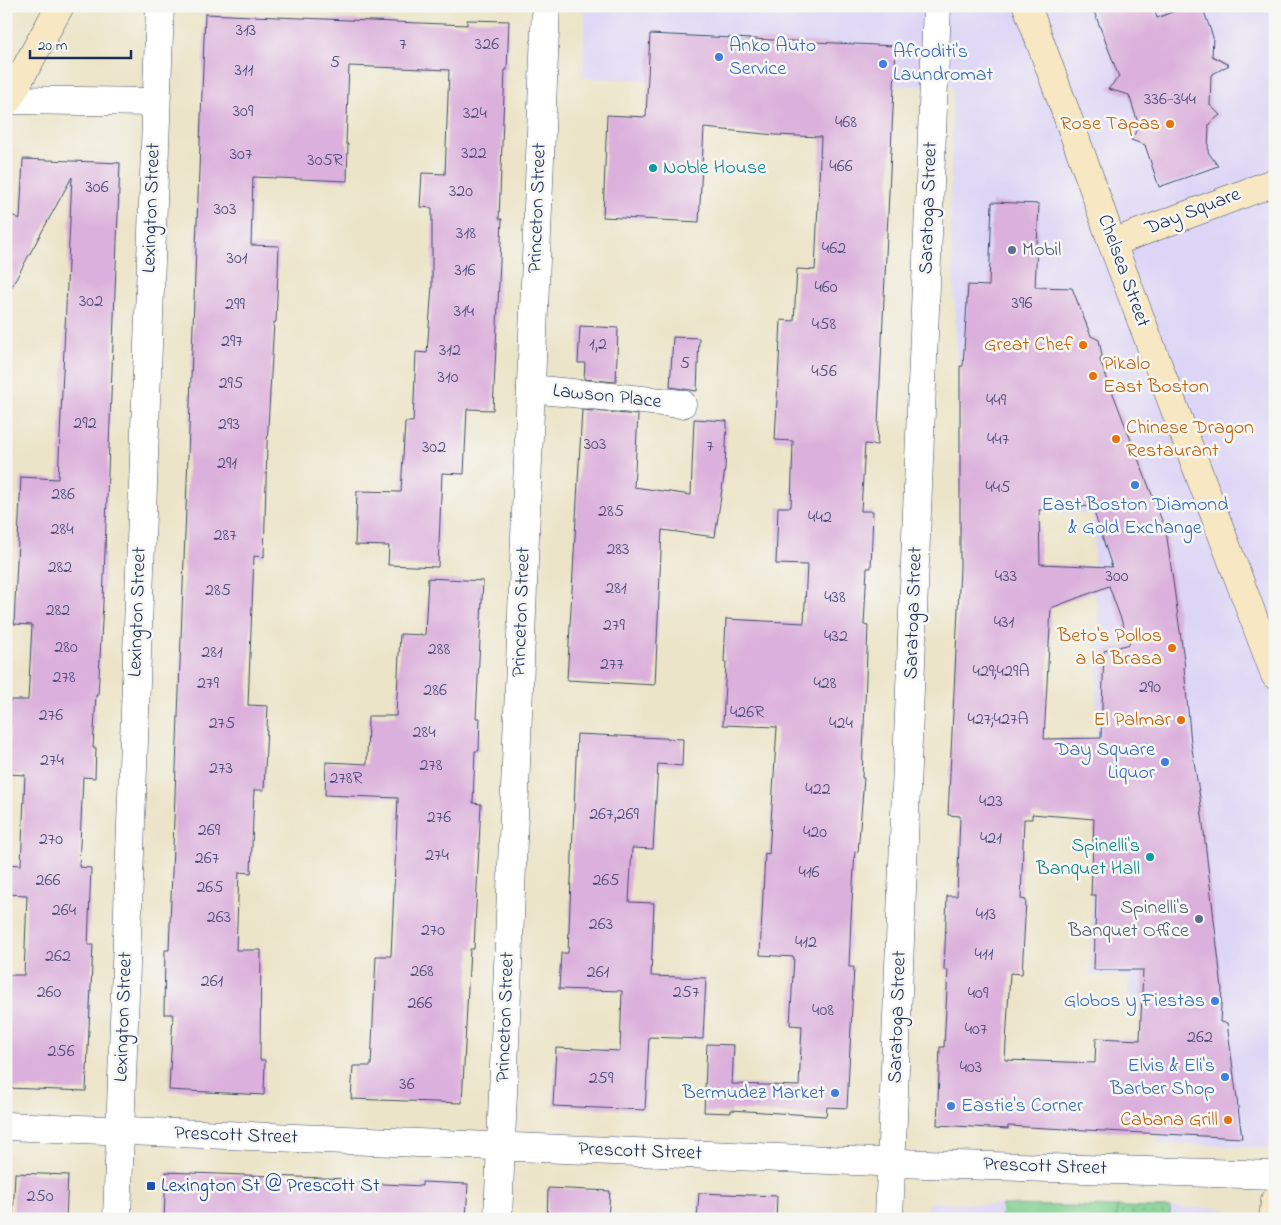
<svg xmlns="http://www.w3.org/2000/svg" width="1281" height="1225" font-family="'Indie Flower',sans-serif">
<defs>
<pattern id="park-dots" width="8" height="8" patternUnits="userSpaceOnUse" patternTransform="scale(1.25)"><rect width="8" height="8" fill="#81d090"/><path d="M2 2h.1M6 6h.1" fill="none" stroke="#69a979" stroke-width="1.8" stroke-linecap="round"/></pattern>
</defs>
<rect width="100%" height="100%" fill="#f6f6f2"/>
<filter id="ink" filterUnits="userSpaceOnUse"><feTurbulence type="fractalNoise" baseFrequency=".02" numOctaves="2"/><feDisplacementMap in="SourceGraphic" scale="10" xChannelSelector="R" yChannelSelector="G"/><feConvolveMatrix kernelMatrix="1 2 1 2 8 2 1 2 1" color-interpolation-filters="sRGB"/></filter>
<filter id="wash" filterUnits="userSpaceOnUse"><feTurbulence type="fractalNoise" baseFrequency=".0096" numOctaves="4" result="noise"/><feDisplacementMap in="SourceGraphic" scale="20" xChannelSelector="R" yChannelSelector="G"/><feGaussianBlur stdDeviation="1.12" result="paint"/><feColorMatrix in="noise" values="0 0 0 0 0 0 0 0 0 0 0 0 0 0 0 0 0 1.4 0 .05"/><feComposite in="paint" operator="in"/></filter>
<g filter="url(#wash)">
<rect width="100%" height="100%" fill="#ece4c8"/>
<g fill="#ddd5f6">
<polygon points="585,6 1275,6 1275,1147 1266,1148 1157,1143 1163,1015 1127,1013 1129,977 1090,975 1094,820 1064,817 1069,739 1096,738 1098,605 1092,591 1094,551 1093,514 1041,511 1040,419 1031,362 957,360 950,201 953,87 583,78"/>
<polygon points="928,1202 1002,1205 1222,1208 1234,1214 1234,1219 927,1219"/>
</g>
<polygon fill="url(#park-dots)" stroke="#4e8077" points="1117,1207 1170,1208 1170,1219 1116,1219"/>
<polygon fill="#81d090" stroke="#4e8077" points="1002,1205 1117,1207 1116,1219 1001,1219"/>
<g id="blocks">
<g fill="#dbb0dc" fill-rule="evenodd">
<polygon points="1092,6 1153,6 1157,18 1187,6 1202,6 1213,37 1212,56 1229,65 1211,75 1210,105 1220,115 1209,124 1208,152 1218,166 1159,187 1145,145 1131,140 1139,126 1129,95 1108,89 1119,77"/>
<polygon points="205,14 467,25 467,20 509,21 507,70 505,70 499,219 502,219 493,410 467,409 464,474 442,473 438,567 388,565 389,546 355,545 357,491 401,492 405,422 413,422 416,352 427,353 432,286 432,208 420,207 422,173 445,174 449,70 349,66 346,144 348,144 347,181 253,177 251,245 279,246 276,322 274,322 267,445 264,557 254,556 248,705 268,706 264,790 254,790 251,873 239,872 236,950 261,950 260,1060 265,1060 264,1095 169,1090 173,1014 164,1014 165,950 169,950"/>
<polygon points="650,34 896,46 877,445 865,444 861,511 873,511 871,568 867,568 864,625 868,626 862,778 864,778 858,852 855,851 851,918 849,967 854,967 847,1108 827,1107 826,1116 731,1110 731,1113 704,1112 707,1044 734,1045 732,1084 799,1086 802,1026 790,1025 794,957 760,955 765,853 769,854 777,727 723,725 726,662 724,662 726,619 804,623 807,565 776,564 778,507 791,507 793,441 775,440 781,320 794,321 797,269 815,270 821,137 775,135 704,128 699,222 603,217 607,115 646,117"/>
<polygon points="23,159 120,163 103,602 98,695 96,695 93,748 96,748 95,778 83,777 79,867 91,868 88,945 93,945 86,1091 6,1088 6,975 24,975 27,895 6,894 6,864 21,865 25,775 8,774 10,730 7,729 9,700 28,700 32,625 14,624 21,477 58,479 72,177 6,297 6,212 20,219"/>
<path d="M 992,202 L 1039,204 L 1035,287 L 1072,288 L 1091,336 L 1099,340 L 1102,355 L 1100,360 L 1166,531 L 1185,667 L 1184,667 L 1191,743 L 1200,798 L 1222,989 L 1220,1022 L 1227,1023 L 1242,1138 L 1008,1126 L 1008,1129 L 937,1125 L 940,1047 L 944,1047 L 948,970 L 944,970 L 947,896 L 957,896 L 960,816 L 948,815 L 960,568 L 960,366 L 963,366 L 968,285 L 989,286 ZM 1092,506 L 1112,567 L 1040,564 L 1039,510 ZM 1109,586 L 1130,644 L 1104,651 L 1101,738 L 1044,739 L 1051,608 ZM 1032,814 L 1094,819 L 1091,895 L 1096,895 L 1094,970 L 1143,970 L 1140,1040 L 1096,1038 L 1095,1063 L 1005,1060 L 1010,973 L 1022,974 L 1026,900 L 1021,899 L 1024,819 L 1032,819 Z"/>
<polygon points="580,326 618,328 616,382 584,379 585,363 578,363"/>
<polygon points="673,337 699,338 697,391 670,387"/>
<polygon points="582,410 638,415 634,487 691,495 694,419 727,421 725,469 715,537 662,530 655,685 567,680"/>
<polygon points="428,578 483,581 476,718 480,718 479,751 475,751 473,803 481,804 475,927 474,949 470,949 462,1103 351,1099 353,1066 371,1066 376,956 391,956 398,798 325,795 326,762 367,764 368,716 396,716 400,634 425,635"/>
<polygon points="577,734 683,739 682,766 658,764 653,849 632,848 629,902 654,903 651,976 706,978 703,1039 649,1037 645,1110 553,1106 556,1048 620,1051 622,991 559,989 561,953 568,953"/>
<polygon points="166,1172 349,1179 348,1182 422,1186 422,1182 468,1184 466,1219 164,1219"/>
<polygon points="15,1173 68,1175 66,1219 13,1219"/>
<polygon points="548,1188 610,1191 608,1219 547,1219"/>
<polygon points="699,1193 777,1196 776,1219 697,1219"/>
</g>
</g>
</g>
<g filter="url(#ink)">
<use href="#blocks" fill-opacity="0" stroke="#3a4a6e" stroke-width="1"/>
<g fill="none" stroke-linecap="round" stroke-linejoin="round">
<g stroke="#3a4a6e" stroke-width="29">
<g id="street">
<polyline points="6,102 8,100 155,102"/>
<polyline points="531,389 682,404"/>
<polyline points="6,1126 925,1164 1275,1175"/>
<polyline points="117,1219 160,6"/>
<polyline points="498,1219 546,6"/>
<polyline points="889,1219 937,6"/>
</g>
</g>
<g stroke="#3a4a6e" stroke-width="29">
<g id="secondary">
<polyline points="1027,6 1092,184 1112,243 1275,675"/>
<polyline points="6,99 8,100 60,6"/>
<polyline points="1112,243 1275,182"/>
<polyline points="1273,1219 1275,1200"/>
</g>
</g>
<use href="#street" stroke="#fff" stroke-width="28"/>
<use href="#secondary" stroke="#f7e8c3" stroke-width="28"/>
</g>
</g>
<g fill="#3f7fe0" stroke="#f6f6f2" stroke-width="2">
<circle cx="719" cy="57" r="5"/>
<circle cx="883" cy="64" r="5"/>
<circle cx="1135" cy="485" r="5"/>
<circle cx="1165" cy="762" r="5"/>
<circle cx="1215" cy="1001" r="5"/>
<circle cx="1225" cy="1077" r="5"/>
<circle cx="835" cy="1093" r="5"/>
<circle cx="951" cy="1106" r="5"/>
</g>
<g fill="#e8710a" stroke="#f6f6f2" stroke-width="2">
<circle cx="1170" cy="124" r="5"/>
<circle cx="1083" cy="345" r="5"/>
<circle cx="1093" cy="376" r="5"/>
<circle cx="1116" cy="439" r="5"/>
<circle cx="1172" cy="648" r="5"/>
<circle cx="1181" cy="720" r="5"/>
<circle cx="1228" cy="1120" r="5"/>
</g>
<g fill="#0f9aa8" stroke="#f6f6f2" stroke-width="2">
<circle cx="653" cy="168" r="5"/>
<circle cx="1150" cy="857" r="5"/>
</g>
<g fill="#5c6f8a" stroke="#f6f6f2" stroke-width="2">
<circle cx="1012" cy="250" r="5"/>
<circle cx="1199" cy="919" r="5"/>
</g>
<rect fill="#1a4fb4" stroke="#f6f6f2" stroke-width="2" x="146" y="1181" width="10" height="10" rx="2.5"/>
<g text-anchor="middle" dominant-baseline="central" stroke-width="5" stroke-linejoin="round" paint-order="stroke">
<g font-size="18" fill="#4b4f7e">
<text x="246" y="31">313</text>
<text x="403" y="45">7</text>
<text x="487" y="45">326</text>
<text x="335" y="63">5</text>
<text x="244" y="71">311</text>
<text x="1170" y="100">336-344</text>
<text x="243" y="112">309</text>
<text x="475" y="114">324</text>
<text x="846" y="123">468</text>
<text x="474" y="154">322</text>
<text x="241" y="155">307</text>
<text x="325" y="161">305R</text>
<text x="841" y="167">466</text>
<text x="97" y="188">306</text>
<text x="461" y="192">320</text>
<text x="225" y="210">303</text>
<text x="466" y="234">318</text>
<text x="834" y="249">462</text>
<text x="237" y="259">301</text>
<text x="465" y="271">316</text>
<text x="826" y="288">460</text>
<text x="91" y="302">302</text>
<text x="1022" y="304">396</text>
<text x="235" y="305">299</text>
<text x="464" y="312">314</text>
<text x="824" y="325">458</text>
<text x="232" y="342">297</text>
<text x="598" y="345">1,2</text>
<text x="450" y="351">312</text>
<text x="685" y="364">5</text>
<text x="824" y="372">456</text>
<text x="448" y="378">310</text>
<text x="231" y="384">295</text>
<text x="996" y="401">449</text>
<text x="85" y="424">292</text>
<text x="229" y="425">293</text>
<text x="998" y="440">447</text>
<text x="595" y="445">303</text>
<text x="710" y="447">7</text>
<text x="434" y="448">302</text>
<text x="227" y="464">291</text>
<text x="998" y="488">445</text>
<text x="63" y="495">286</text>
<text x="611" y="512">285</text>
<text x="820" y="518">442</text>
<text x="62" y="530">284</text>
<text x="225" y="536">287</text>
<text x="618" y="550">283</text>
<text x="60" y="568">282</text>
<text x="1006" y="577">433</text>
<text x="1117" y="577">300</text>
<text x="616" y="589">281</text>
<text x="218" y="591">285</text>
<text x="835" y="598">438</text>
<text x="58" y="611">282</text>
<text x="1004" y="623">431</text>
<text x="614" y="626">279</text>
<text x="836" y="637">432</text>
<text x="66" y="648">280</text>
<text x="439" y="650">288</text>
<text x="212" y="653">281</text>
<text x="612" y="665">277</text>
<text x="1001" y="672">429;429A</text>
<text x="64" y="678">278</text>
<text x="208" y="684">279</text>
<text x="825" y="684">428</text>
<text x="1150" y="688">290</text>
<text x="435" y="691">286</text>
<text x="747" y="713">426R</text>
<text x="51" y="716">276</text>
<text x="998" y="720">427;427A</text>
<text x="222" y="724">275</text>
<text x="841" y="724">424</text>
<text x="424" y="733">284</text>
<text x="52" y="761">274</text>
<text x="431" y="766">278</text>
<text x="221" y="769">273</text>
<text x="346" y="779">278R</text>
<text x="818" y="790">422</text>
<text x="991" y="802">423</text>
<text x="614" y="815">267,269</text>
<text x="439" y="818">276</text>
<text x="209" y="831">269</text>
<text x="815" y="833">420</text>
<text x="991" y="839">421</text>
<text x="51" y="840">270</text>
<text x="437" y="856">274</text>
<text x="207" y="859">267</text>
<text x="809" y="873">416</text>
<text x="48" y="881">266</text>
<text x="606" y="881">265</text>
<text x="210" y="888">265</text>
<text x="64" y="911">264</text>
<text x="986" y="915">413</text>
<text x="219" y="918">263</text>
<text x="601" y="925">263</text>
<text x="433" y="931">270</text>
<text x="806" y="943">412</text>
<text x="984" y="955">411</text>
<text x="58" y="957">262</text>
<text x="422" y="972">268</text>
<text x="598" y="973">261</text>
<text x="212" y="982">261</text>
<text x="49" y="993">260</text>
<text x="686" y="993">257</text>
<text x="978" y="994">409</text>
<text x="420" y="1004">266</text>
<text x="823" y="1011">408</text>
<text x="976" y="1030">407</text>
<text x="1200" y="1038">262</text>
<text x="61" y="1052">256</text>
<text x="971" y="1068">403</text>
<text x="601" y="1079">259</text>
<text x="407" y="1085">36</text>
<text x="40" y="1197">250</text>
</g>
<g font-size="20" fill="#366cbe" stroke="#f6f6f2" text-anchor="end">
<text x="729" y="46" text-anchor="start">Anko Auto<tspan x="729" dy="23">Service</tspan></text>
<text x="893" y="52" text-anchor="start">Afroditi's<tspan x="893" dy="23">Laundromat</tspan></text>
<text x="1135" y="505" text-anchor="middle">East Boston Diamond<tspan x="1135" dy="23">&amp; Gold Exchange</tspan></text>
<text x="1155" y="750">Day Square<tspan x="1155" dy="23">Liquor</tspan></text>
<text x="1205" y="1001">Globos y Fiestas</text>
<text x="1215" y="1066">Elvis &amp; Eli's<tspan x="1215" dy="23">Barber Shop</tspan></text>
<text x="825" y="1093">Bermudez Market</text>
<text x="961" y="1106" text-anchor="start">Eastie's Corner</text>
</g>
<g font-size="20" fill="#c56008" stroke="#f6f6f2" text-anchor="end">
<text x="1160" y="124">Rose Tapas</text>
<text x="1073" y="345">Great Chef</text>
<text x="1103" y="364" text-anchor="start">Pikalo<tspan x="1103" dy="23">East Boston</tspan></text>
<text x="1126" y="428" text-anchor="start">Chinese Dragon<tspan x="1126" dy="23">Restaurant</tspan></text>
<text x="1162" y="636">Beto's Pollos<tspan x="1162" dy="23">a la Brasa</tspan></text>
<text x="1171" y="720">El Palmar</text>
<text x="1218" y="1120">Cabana Grill</text>
</g>
<g font-size="20" fill="#0d838f" stroke="#f6f6f2" text-anchor="start">
<text x="663" y="168">Noble House</text>
<text x="1140" y="846" text-anchor="end">Spinelli's<tspan x="1140" dy="23">Banquet Hall</tspan></text>
</g>
<g font-size="20" fill="#1b2f5e" stroke="#f6f6f2">
<text transform="translate(152 208) rotate(-88)">Lexington Street</text>
<text transform="translate(538 208) rotate(-88)">Princeton Street</text>
<text transform="translate(929 208) rotate(-88)">Saratoga Street</text>
<text transform="translate(1193 212) rotate(-21)">Day Square</text>
<text transform="translate(1123 271) rotate(70)">Chelsea Street</text>
<text transform="translate(607 397) rotate(6)">Lawson Place</text>
<text transform="translate(138 612) rotate(-88)">Lexington Street</text>
<text transform="translate(522 612) rotate(-88)">Princeton Street</text>
<text transform="translate(914 613) rotate(-88)">Saratoga Street</text>
<text transform="translate(124 1017) rotate(-88)">Lexington Street</text>
<text transform="translate(506 1017) rotate(-88)">Princeton Street</text>
<text transform="translate(898 1017) rotate(-88)">Saratoga Street</text>
<text transform="translate(236 1136) rotate(2)">Prescott Street</text>
<text transform="translate(640 1152) rotate(2)">Prescott Street</text>
<text transform="translate(1045 1167) rotate(2)">Prescott Street</text>
</g>
<g font-size="20" fill="#4e5e75" stroke="#f6f6f2" text-anchor="start">
<text x="1022" y="250">Mobil</text>
<text x="1189" y="908" text-anchor="end">Spinelli's<tspan x="1189" dy="23">Banquet Office</tspan></text>
</g>
<g font-size="20" fill="#164399" stroke="#f6f6f2" text-anchor="start">
<text x="161" y="1186">Lexington St @ Prescott St</text>
</g>
</g>
<rect width="1281" height="1225" fill="none" stroke="#f6f6f2" stroke-width="25"/>
<path d="M30 50v8h101v-8" fill="none" stroke="#1b2f5e" stroke-width="2.5"/>
<text x="38" y="50" font-size="15" fill="#1b2f5e" stroke="#f6f6f2" stroke-width="4" paint-order="stroke">20 m</text>
</svg>
